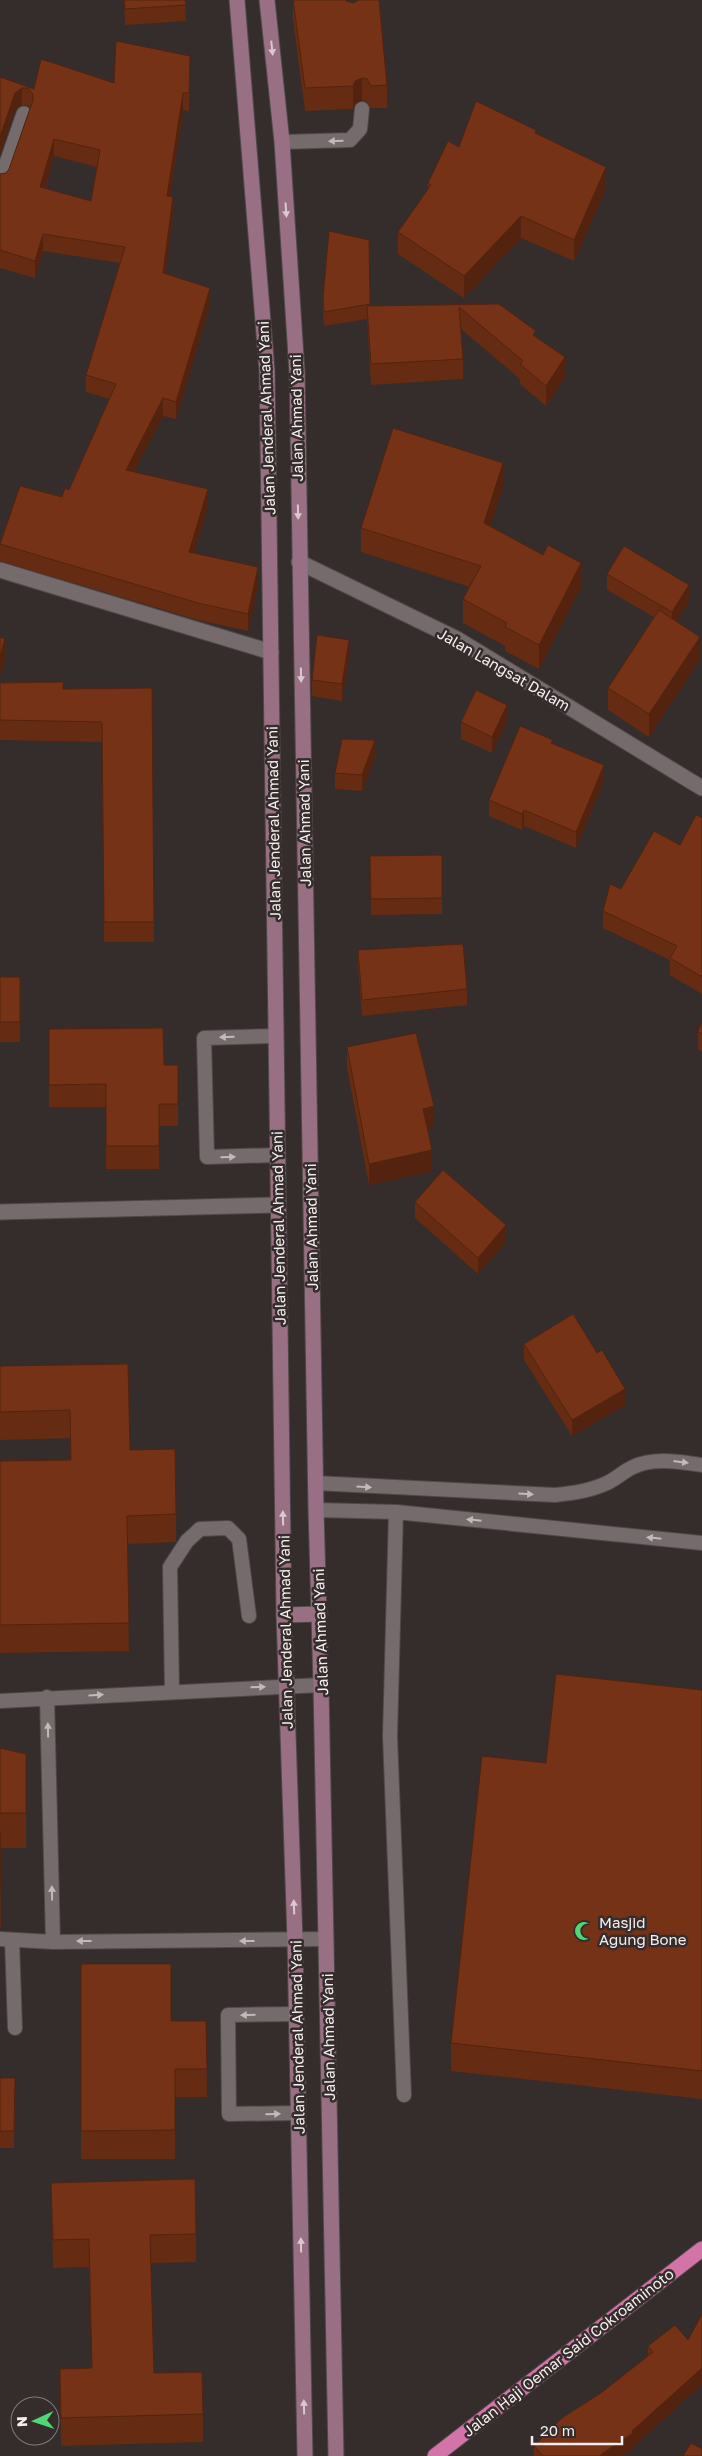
<svg xmlns="http://www.w3.org/2000/svg" width="702" height="2456" font-family="'Golos Text',sans-serif">
<rect width="100%" height="100%" fill="#352c2c"/>
<g fill="none" stroke-linecap="round" stroke-linejoin="round">
<g stroke="#504849" stroke-width="16">
<g id="service">
<polyline points="282,142 350,140 360,129 362,109"/>
<polyline points="275,1036 204,1038 207,1157 277,1155"/>
<path d="M 315,1483 L 555,1495 C 573,1493 590,1491 607,1483 C 616,1479 624,1471 633,1467 C 654,1457 680,1462 702,1465"/>
<polyline points="316,1510 396,1512 702,1543"/>
<polyline points="396,1512 390,1736 404,2095"/>
<polyline points="172,1691 170,1567 187,1541 200,1529 228,1528 239,1539 249,1616"/>
<polyline points="47,1697 53,1942"/>
<polyline points="0,1701 321,1685"/>
<polyline points="0,1939 53,1942 326,1939"/>
<polyline points="12,1940 15,2028"/>
<polyline points="297,2014 228,2015 229,2114 299,2113"/>
</g>
</g>
<g stroke="#504849" stroke-width="17">
<g id="minor">
<polyline points="0,183 24,114"/>
<polyline points="299,562 457,639 702,788"/>
<polyline points="0,570 271,652"/>
<polyline points="0,1212 277,1205"/>
</g>
</g>
<g stroke="#504849" stroke-width="17">
<g id="secondary">
<polyline points="237,0 267,371 284,1615 295,1940 305,2456"/>
<polyline points="267,0 282,142 297,372 316,1510 321,1685 336,2456"/>
<polyline points="284,1615 320,1614"/>
</g>
</g>
<g stroke="#504849" stroke-width="17">
<polyline id="trunk" points="435,2456 702,2249"/>
</g>
<use href="#service" stroke="#766b6c" stroke-width="14"/>
<use href="#minor" stroke="#766b6c" stroke-width="15"/>
<use href="#secondary" stroke="#996f83" stroke-width="15"/>
<use href="#trunk" stroke="#d374a9" stroke-width="15"/>
</g>
<g fill="#652b13" fill-rule="evenodd">
<polygon points="124,0 185,0 186,21 125,25"/>
<polygon points="293,0 387,85 387,108 371,108 367,102 362,100 355,104 353,109 305,111 293,20"/>
<path d="M 190,73 L 189,111 L 183,110 L 170,196 L 173,214 L 165,274 L 210,305 L 176,419 L 163,416 L 134,471 L 208,506 L 194,553 L 258,585 L 248,631 L 198,620 L 0,561 L 0,544 L 62,497 L 69,490 L 110,399 L 86,392 L 86,375 L 120,263 L 43,251 L 35,278 L 0,268 L 0,174 L 6,173 L 9,169 L 30,108 L 28,105 L 22,105 L 15,110 L 0,77 L 34,89 L 114,83 ZM 54,156 L 97,167 L 91,201 L 45,189 Z"/>
<polygon points="536,134 606,189 574,261 521,238 464,298 398,254 398,232 428,190 428,183 459,147"/>
<polygon points="369,240 370,306 499,304 536,337 565,378 546,406 520,384 520,379 461,329 463,359 463,379 371,385 367,319 324,326 323,312 323,298"/>
<polygon points="503,487 490,527 581,587 539,669 505,651 505,646 463,623 463,599 470,587 361,552 361,528"/>
<polygon points="607,574 689,601 676,621 700,659 649,737 608,710 608,688 654,617 607,590"/>
<polygon points="349,656 342,701 312,696 312,680"/>
<polygon points="0,683 63,689 152,688 154,942 104,942 102,742 0,740"/>
<polygon points="507,721 492,753 461,739 461,722"/>
<polygon points="553,744 604,781 576,848 524,826 522,830 489,816 489,800"/>
<polygon points="375,757 362,791 335,789 335,773"/>
<polygon points="702,818 702,994 670,975 670,960 603,928 603,911 621,889 680,845"/>
<polygon points="442,855 442,914 371,915 370,856"/>
<polygon points="358,950 467,989 467,1005 362,1016 358,966"/>
<rect x="0" y="977" width="20" height="65"/>
<polygon points="702,1021 702,1052 698,1049 698,1032"/>
<polygon points="49,1029 164,1065 178,1065 178,1126 159,1126 159,1169 106,1169 106,1107 49,1107"/>
<polygon points="347,1047 434,1127 427,1129 432,1171 369,1185 347,1068"/>
<polygon points="415,1202 506,1242 478,1274 415,1218"/>
<polygon points="524,1344 625,1405 572,1436 524,1360"/>
<polygon points="128,1364 130,1450 176,1514 176,1542 127,1544 129,1651 0,1653 0,1461 71,1460 70,1438 0,1440 0,1366"/>
<polygon points="702,1690 702,2099 451,2071 451,2043 546,1763"/>
<polygon points="0,1748 26,1813 26,1848 0,1848 1,1927 0,1927"/>
<polygon points="81,1964 171,2021 206,2021 207,2097 175,2097 175,2159 81,2159"/>
<polygon points="0,2078 15,2078 14,2148 0,2148"/>
<polygon points="51,2183 196,2234 196,2262 151,2263 154,2373 203,2414 203,2442 61,2446 60,2369 92,2368 89,2267 53,2268"/>
<polygon points="702,2314 702,2384 633,2447 633,2449 622,2456 534,2456 534,2446 648,2356 648,2346 688,2340"/>
</g>
<g fill="#53230f">
<polygon points="362,78 362,100 355,104 353,109 353,86 355,81"/>
<polygon points="22,88 22,105 15,110 0,155 0,137 15,93"/>
<polygon points="183,93 183,110 167,213 167,196"/>
<polygon points="54,139 54,156 40,205 40,187"/>
<polygon points="606,167 606,189 574,261 574,240"/>
<polygon points="173,197 173,214 163,291 163,273"/>
<polygon points="521,216 521,238 464,298 464,276"/>
<polygon points="43,234 43,251 35,278 35,261"/>
<polygon points="210,288 210,305 176,419 176,402"/>
<polygon points="565,357 565,378 546,406 546,386"/>
<polygon points="163,398 163,416 126,487 126,470"/>
<polygon points="503,463 503,487 484,547 484,523"/>
<polygon points="208,489 208,506 189,570 189,552"/>
<polygon points="581,563 581,587 539,669 539,645"/>
<polygon points="258,567 258,585 248,631 248,614"/>
<polygon points="689,585 689,601 672,629 672,612"/>
<polygon points="700,637 700,659 649,737 649,714"/>
<polygon points="5,639 5,659 0,677 0,657"/>
<polygon points="349,640 349,656 342,701 342,684"/>
<polygon points="507,705 507,721 492,753 492,737"/>
<polygon points="375,740 375,757 362,791 362,775"/>
<polygon points="604,765 604,781 576,848 576,832"/>
<polygon points="524,810 524,826 522,830 522,814"/>
<polygon points="434,1106 434,1127 423,1130 423,1109"/>
<polygon points="432,1150 432,1171 369,1185 369,1164"/>
<polygon points="506,1225 506,1242 478,1274 478,1258"/>
<polygon points="625,1389 625,1405 572,1436 572,1420"/>
<polygon points="702,2368 702,2384 633,2447 633,2449 622,2456 600,2456 603,2453 632,2431"/>
</g>
<g fill="#763216" stroke="#53230f" fill-rule="evenodd">
<polygon points="124,0 185,0 186,5 125,9"/>
<polygon points="293,0 346,0 346,1 354,3 358,0 379,0 387,85 371,86 367,79 362,78 355,81 353,86 305,88"/>
<path d="M 116,41 L 190,56 L 189,93 L 183,93 L 167,196 L 173,197 L 163,273 L 210,288 L 176,402 L 163,398 L 126,470 L 208,489 L 189,552 L 258,567 L 248,614 L 198,603 L 0,544 L 20,486 L 62,497 L 65,488 L 69,490 L 116,384 L 86,375 L 125,247 L 43,234 L 35,261 L 0,250 L 0,174 L 6,173 L 9,169 L 33,100 L 33,94 L 28,88 L 22,88 L 15,93 L 0,137 L 0,77 L 34,89 L 41,59 L 114,83 ZM 54,139 L 100,150 L 91,201 L 40,187 Z"/>
<polygon points="476,101 536,130 535,133 606,167 574,240 521,216 464,276 398,232 431,185 428,183 448,141 459,147"/>
<polygon points="329,231 369,240 370,304 324,312 323,298"/>
<polygon points="499,304 536,331 533,335 565,357 546,386 520,364 523,361 459,307 463,359 371,364 367,306"/>
<polygon points="393,428 503,463 484,523 543,555 548,545 581,563 539,645 505,627 507,623 463,599 481,566 361,528"/>
<polygon points="624,546 689,585 672,612 607,574"/>
<polygon points="659,610 700,637 649,714 608,688"/>
<polygon points="317,635 349,640 342,684 312,680"/>
<polygon points="0,637 5,639 0,657"/>
<polygon points="63,682 63,689 152,688 154,922 104,922 102,722 0,720 0,683"/>
<polygon points="476,690 507,705 492,737 461,722"/>
<polygon points="520,726 553,740 551,743 604,765 576,832 524,810 522,814 489,800"/>
<polygon points="342,739 375,740 362,775 335,773"/>
<polygon points="696,815 702,818 702,977 670,958 677,946 603,911 610,884 621,889 654,831 680,845"/>
<polygon points="442,855 442,898 371,899 370,856"/>
<polygon points="463,944 467,989 362,1000 358,950"/>
<rect x="0" y="977" width="20" height="45"/>
<polygon points="702,1021 702,1034 698,1032"/>
<polygon points="163,1028 164,1065 178,1065 178,1104 159,1104 159,1146 106,1146 106,1084 49,1085 49,1029"/>
<polygon points="416,1033 434,1106 423,1109 432,1150 369,1164 347,1047"/>
<polygon points="443,1170 506,1225 478,1258 415,1202"/>
<polygon points="573,1314 597,1353 602,1350 625,1389 572,1420 524,1344"/>
<polygon points="128,1364 130,1450 175,1449 176,1514 127,1516 129,1623 0,1625 0,1461 71,1460 70,1410 0,1412 0,1366"/>
<polygon points="556,1674 702,1690 702,2071 451,2043 482,1756 546,1763"/>
<polygon points="0,1748 26,1754 26,1813 0,1813"/>
<polygon points="0,1832 1,1892 0,1892"/>
<polygon points="81,1964 171,1964 171,2021 206,2021 207,2069 175,2069 175,2130 81,2131"/>
<polygon points="0,2078 15,2078 14,2131 0,2131"/>
<polygon points="195,2179 196,2234 150,2235 154,2373 202,2372 203,2414 61,2418 60,2369 92,2368 89,2239 53,2240 51,2183"/>
<polygon points="702,2314 702,2368 632,2431 633,2433 603,2453 600,2456 543,2456 534,2446 562,2418 601,2393 653,2352 648,2346 675,2325 688,2340"/>
<polygon points="691,2443 702,2449 702,2456 683,2456"/>
</g>
<defs><path id="oneway-solid" d="M-6-.8H1V-3.2L6.5 0L1 3.2V.8H-6Z" transform="scale(1.25)"/></defs>
<g fill="#d9c8ce">
<use href="#oneway-solid" transform="translate(272 48) rotate(84)"/>
<use href="#oneway-solid" transform="translate(286 210) rotate(86)"/>
<use href="#oneway-solid" transform="translate(298 512) rotate(89)"/>
<use href="#oneway-solid" transform="translate(301 675) rotate(89)"/>
<use href="#oneway-solid" transform="translate(283 1518) rotate(-91)"/>
<use href="#oneway-solid" transform="translate(294 1907) rotate(-92)"/>
<use href="#oneway-solid" transform="translate(301 2245) rotate(-91)"/>
<use href="#oneway-solid" transform="translate(304 2407) rotate(-91)"/>
</g>
<g fill="#c2baba">
<use href="#oneway-solid" transform="translate(336 141) rotate(178)"/>
<use href="#oneway-solid" transform="translate(227 1037) rotate(179)"/>
<use href="#oneway-solid" transform="translate(228 1157) rotate(-2)"/>
<use href="#oneway-solid" transform="translate(681 1462) rotate(7)"/>
<use href="#oneway-solid" transform="translate(364 1487) rotate(3)"/>
<use href="#oneway-solid" transform="translate(526 1494) rotate(3)"/>
<use href="#oneway-solid" transform="translate(474 1520) rotate(-174)"/>
<use href="#oneway-solid" transform="translate(654 1538) rotate(-174)"/>
<use href="#oneway-solid" transform="translate(258 1687) rotate(-2)"/>
<use href="#oneway-solid" transform="translate(96 1695) rotate(-3)"/>
<use href="#oneway-solid" transform="translate(48 1730) rotate(-91)"/>
<use href="#oneway-solid" transform="translate(52 1893) rotate(-91)"/>
<use href="#oneway-solid" transform="translate(84 1941) rotate(180)"/>
<use href="#oneway-solid" transform="translate(247 1941) rotate(180)"/>
<use href="#oneway-solid" transform="translate(248 2015) rotate(179)"/>
<use href="#oneway-solid" transform="translate(273 2114) rotate(-1)"/>
</g>
<defs>
<g id="mosque-bare" transform="scale(1.5)"><path d="M3.5-4.9A6 6 0 1 0 3.5 4.9A5 5 0 1 1 3.5-4.9Z" fill="#50d674" stroke="#352c2c" stroke-width="2.5" paint-order="stroke"/></g>
</defs>
<g fill-rule="evenodd">
<use href="#mosque-bare" x="584" y="1931"/>
</g>
<g text-anchor="middle" dominant-baseline="central" stroke-width="5" stroke-linejoin="round" paint-order="stroke">
<g font-size="15" fill="#f4eeee" stroke="#352c2c">
<text transform="translate(266 418) rotate(-92)">Jalan Jenderal Ahmad Yani</text>
<text transform="translate(296 418) rotate(-91)">Jalan Ahmad Yani</text>
<text transform="translate(504 669) rotate(30)">Jalan Langsat Dalam</text>
<text transform="translate(273 823) rotate(-91)">Jalan Jenderal Ahmad Yani</text>
<text transform="translate(304 823) rotate(-91)">Jalan Ahmad Yani</text>
<text transform="translate(311 1227) rotate(-91)">Jalan Ahmad Yani</text>
<text transform="translate(278 1228) rotate(-91)">Jalan Jenderal Ahmad Yani</text>
<text transform="translate(285 1632) rotate(-91)">Jalan Jenderal Ahmad Yani</text>
<text transform="translate(320 1632) rotate(-92)">Jalan Ahmad Yani</text>
<text transform="translate(297 2037) rotate(-91)">Jalan Jenderal Ahmad Yani</text>
<text transform="translate(328 2037) rotate(-91)">Jalan Ahmad Yani</text>
<text transform="translate(568 2352) rotate(-38)">Jalan Haji Oemar Said Cokroaminoto</text>
</g>
<g font-size="15" fill="#f4eeee" stroke="#352c2c" text-anchor="start">
<text x="599" y="1922">Masjid<tspan x="599" dy="17">Agung Bone</tspan></text>
</g>
</g>
<g transform="translate(35 2421) rotate(267)"><circle r="24" fill="#352c2c" stroke="#817a7a"/>
<path d="M0-4L9 19L0 12L-9 19Z" fill="#50d674"/>
<text y="-8" font-size="14" font-weight="bold" text-anchor="middle" fill="#f4eeee">N</text>
</g>
<path d="M532 2436v8h90v-8" fill="none" stroke="#f4eeee" stroke-width="2.5"/>
<text x="540" y="2436" font-size="15" fill="#f4eeee" stroke="#352c2c" stroke-width="4" paint-order="stroke">20 m</text>
</svg>
